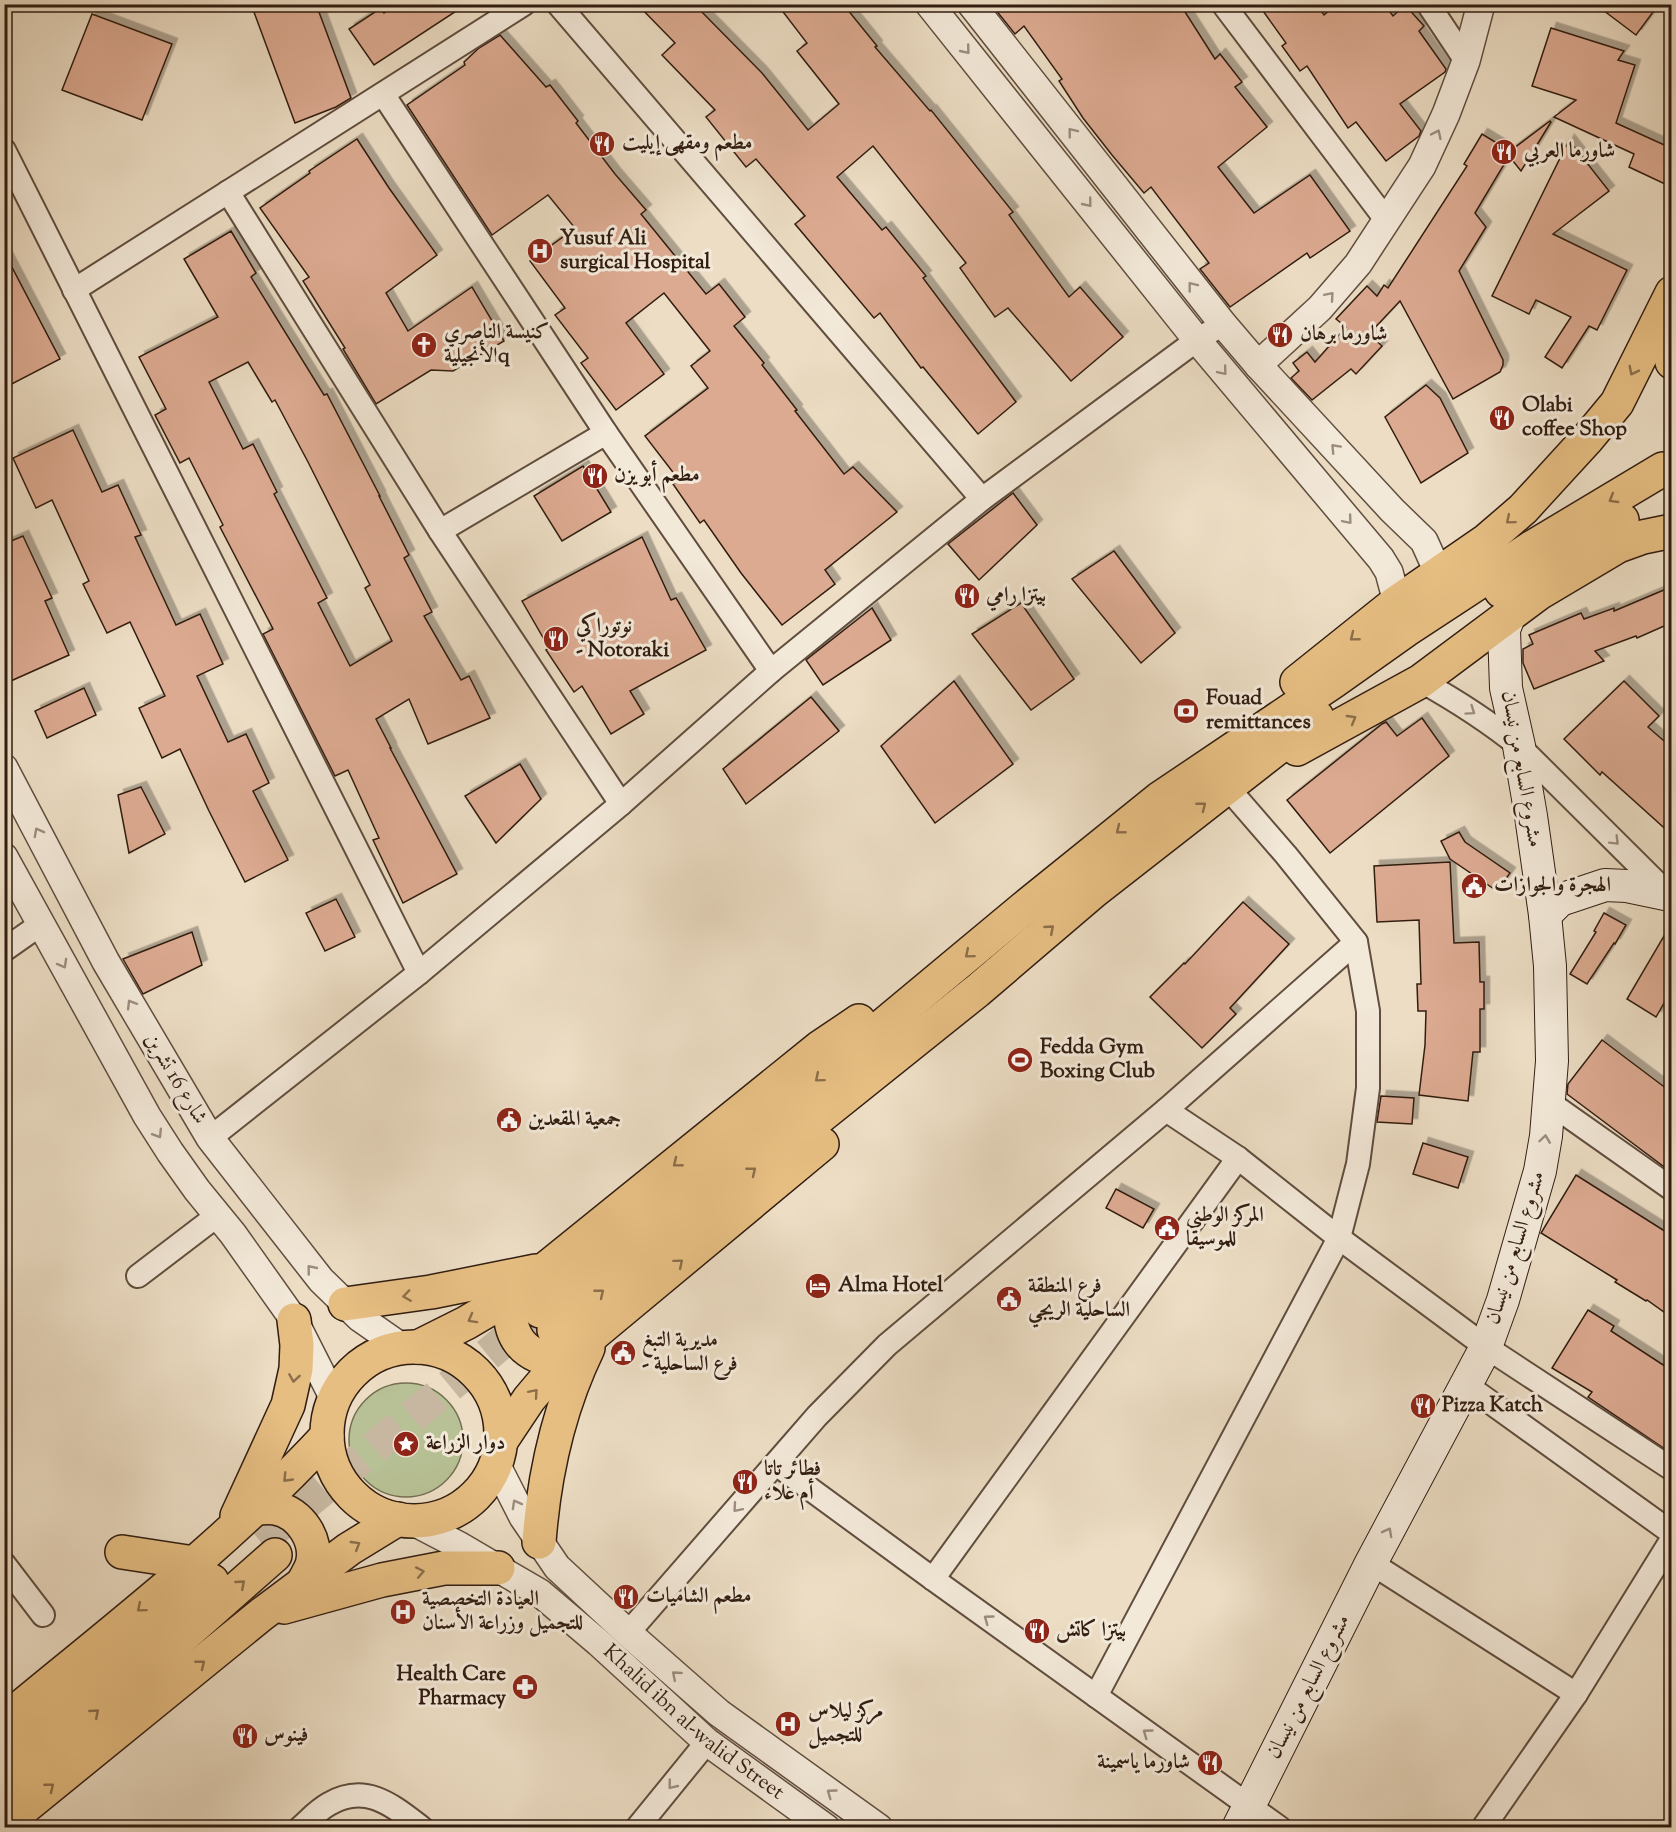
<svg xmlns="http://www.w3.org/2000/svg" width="1676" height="1832" font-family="'Sorts Mill Goudy',Amiri,serif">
<defs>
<filter id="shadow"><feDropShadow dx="5.5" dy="-5.5" stdDeviation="0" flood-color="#0004"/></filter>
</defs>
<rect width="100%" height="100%" fill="#ecddc4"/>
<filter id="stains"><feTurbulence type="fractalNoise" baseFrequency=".00333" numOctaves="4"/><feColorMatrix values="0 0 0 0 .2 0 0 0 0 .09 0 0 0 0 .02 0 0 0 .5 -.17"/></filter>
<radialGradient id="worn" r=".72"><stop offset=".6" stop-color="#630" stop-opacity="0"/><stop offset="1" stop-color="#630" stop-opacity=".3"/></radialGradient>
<circle fill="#b7c195" stroke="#746f53" stroke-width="1.5" cx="406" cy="1440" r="57"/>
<g fill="#dcaa91" stroke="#311d11" stroke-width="1.5" fill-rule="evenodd" filter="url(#shadow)">
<polygon points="251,4 316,4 351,98 336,107 295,123"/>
<polygon points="398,4 467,4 374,65 349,29 381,8 384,13"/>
<polygon points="637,4 694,4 762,73 808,130 839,104 797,51 807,43 777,4 843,4 877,46 875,47 930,111 931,110 1013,212 1009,215 1069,297 1080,287 1123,337 1071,381 1008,308 995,317 960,268 966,263 873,146 837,177 882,230 886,227 926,276 923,278 1016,402 978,434 923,367 921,368 880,313 874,318 795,224 805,216 756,159 746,167 706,117 715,110 662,55 675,43"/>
<polygon points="991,4 1180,4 1215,59 1220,54 1242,82 1235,87 1267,127 1218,167 1254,213 1310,175 1350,231 1310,258 1307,253 1230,307 1200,269 1209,263 1151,187 1144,193 1112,155 1083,118 1059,81 1062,79 1024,26 1015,34"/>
<polygon points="1258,4 1316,4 1324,15 1337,4 1384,4 1393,16 1405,5 1424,26 1419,31 1446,69 1445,72 1400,104 1421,131 1419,136 1386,161 1356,122 1348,128 1307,66 1300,71 1282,46 1286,43"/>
<polygon points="1595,4 1659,4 1636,35"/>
<polygon points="92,14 172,44 142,120 62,90"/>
<polygon points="1551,28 1624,51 1618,60 1635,65 1616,123 1671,148 1671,171 1665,184 1629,167 1634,154 1554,117 1576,100 1532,86"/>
<polygon points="500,35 546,87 550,85 578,121 576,123 615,174 646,210 641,214 706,294 719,284 745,317 734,326 764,363 762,365 797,410 795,411 844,474 853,467 897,512 825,570 835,584 782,625 741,573 704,520 700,523 673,484 679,480 645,436 708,388 691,366 710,351 664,293 626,323 664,374 616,410 581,363 588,358 555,315 565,308 530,261 575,228 548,195 492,235 407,105 465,65 464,62 479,48"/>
<polygon points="1550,121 1551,122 1521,171 1509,156 1475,213 1486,227 1459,271 1503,360 1503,365 1500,372 1453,399 1400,301 1369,334 1382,346 1356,374 1351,369 1312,400 1291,378 1299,371 1293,363 1307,352 1315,362 1346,327 1336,319 1367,286 1377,296 1384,285 1388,288 1467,166 1464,164 1482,134 1510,151"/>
<polygon points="357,139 389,188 437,255 386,293 408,331 472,287 504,341 453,371 431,370 376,404 343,349 345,348 303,281 309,277 260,208 310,173 309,171"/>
<polygon points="1569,140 1609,191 1553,234 1627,270 1597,330 1589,326 1562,368 1545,357 1571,317 1536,300 1529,314 1492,296"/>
<path d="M 231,231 L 256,273 L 251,277 L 324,395 L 327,394 L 380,496 L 379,496 L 409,555 L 404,558 L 432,612 L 424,616 L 461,680 L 469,676 L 490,718 L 428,744 L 409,699 L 376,719 L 391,748 L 390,748 L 457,874 L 403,903 L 373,840 L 379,838 L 348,770 L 335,776 L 263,634 L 273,629 L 220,527 L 223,525 L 189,458 L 180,463 L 155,415 L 166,409 L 139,357 L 218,317 L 184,259 ZM 248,362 L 272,402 L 275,400 L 308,462 L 370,585 L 365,588 L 392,641 L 350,666 L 318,603 L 327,598 L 274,494 L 277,492 L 253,444 L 243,449 L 209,382 Z"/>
<polygon points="4,252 60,359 4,388"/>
<polygon points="1426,385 1440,398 1468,453 1421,483 1385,417"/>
<polygon points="73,430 102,492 118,485 141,535 135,537 176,625 200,614 223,664 197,676 228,742 246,734 269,783 253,791 288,860 245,882 209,811 180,749 162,758 139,708 165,696 130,622 107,633 83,584 89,581 52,500 36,508 13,458"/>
<polygon points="583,466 611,512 562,541 534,496"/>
<polygon points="1013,493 1037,525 979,580 948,544"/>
<polygon points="23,536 52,598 45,601 69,655 4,684 4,544"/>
<polygon points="642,537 671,600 676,598 706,650 630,691 644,714 611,734 582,686 574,692 546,650 549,648 522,601"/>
<polygon points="1114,551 1175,633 1141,663 1072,579"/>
<polygon points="1671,587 1671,623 1637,638 1636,636 1595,651 1604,661 1534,689 1523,663 1523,649 1533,644 1529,635 1581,613 1584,619 1614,608 1614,611"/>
<polygon points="1021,603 1074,679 1031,710 972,634"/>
<polygon points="872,608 891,640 823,685 806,660"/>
<polygon points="954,681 1013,764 935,823 881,746"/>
<polygon points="1624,681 1659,716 1648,727 1671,747 1671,834 1602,772 1600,775 1564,739"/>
<polygon points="84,688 96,715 47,738 35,711"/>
<polygon points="811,697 839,731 746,804 723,769"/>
<polygon points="1422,718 1449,756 1330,853 1287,800 1382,724 1386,722 1397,736"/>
<polygon points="520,764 541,799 496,843 465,796"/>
<polygon points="141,787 165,834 129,853 118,795"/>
<polygon points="1459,832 1465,842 1510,873 1497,891 1450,859 1441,841"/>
<polygon points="1450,862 1454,943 1479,942 1480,982 1484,982 1484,1009 1480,1009 1480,1052 1473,1052 1468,1101 1419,1095 1425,1045 1426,1011 1418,1011 1417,984 1421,984 1419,920 1377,922 1374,866"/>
<polygon points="336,899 355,937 325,951 306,913"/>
<polygon points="1243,902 1289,944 1230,1008 1236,1014 1202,1048 1150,997 1184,963 1185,964"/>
<polygon points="1604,913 1626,925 1615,944 1614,943 1587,984 1570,974 1596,932 1594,931"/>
<polygon points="1671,924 1671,991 1656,1017 1627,999"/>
<polygon points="192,932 202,965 143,994 123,959"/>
<polygon points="1602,1040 1671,1092 1671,1172 1567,1094 1568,1084"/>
<polygon points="1381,1096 1414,1098 1412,1124 1377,1122"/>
<polygon points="1423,1143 1468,1157 1458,1188 1413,1174"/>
<polygon points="1576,1175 1671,1235 1671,1317 1647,1300 1646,1301 1615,1282 1617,1280 1541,1233"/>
<polygon points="1116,1189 1154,1209 1143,1228 1106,1208"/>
<polygon points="1588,1310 1614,1326 1611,1331 1671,1370 1671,1453 1588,1397 1592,1392 1552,1368"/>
</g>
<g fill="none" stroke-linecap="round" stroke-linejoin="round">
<polyline stroke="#c7b7a0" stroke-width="33" stroke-dasharray="33 16" stroke-linecap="butt" points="260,1541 536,1315"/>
<g stroke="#604d3e" stroke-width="26">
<g id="minor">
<polyline points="558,4 982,499"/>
<polyline points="1223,4 1387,221"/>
<polyline points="1428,4 1466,61"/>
<polyline points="383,94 606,433 771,671"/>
<polyline points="4,150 419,973"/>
<polyline points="228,192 440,531 621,804"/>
<polyline points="74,290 524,4"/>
<polyline points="440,531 606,433"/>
<path d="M 1421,681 C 1455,700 1488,721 1519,746 L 1670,896"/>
<polyline points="4,950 41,924"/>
<polyline points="1550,1103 1672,1189"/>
<polyline points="1166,1110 1238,1158 1339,1238 1486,1347 1672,1469"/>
<polyline points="210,1138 419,973 621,804 771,671 982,499 1197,340 1223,324"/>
<polyline points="138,1276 218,1215"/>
<polyline points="1465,1384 1672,1533"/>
<polyline points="776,1464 933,1579 1280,1828"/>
<polyline points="1371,1563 1576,1694"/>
<polyline points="4,1564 43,1615"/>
<polyline points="933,1579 1238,1158"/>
<polyline points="628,1633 817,1416 887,1345 1166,1110 1356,942"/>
<polyline points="1096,1696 1339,1238 1358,1164 1368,1088 1368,1011 1356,942 1286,855 1227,787"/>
<path d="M 300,1828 C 309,1820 318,1810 329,1804 C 366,1782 393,1806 422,1828"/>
<polyline points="637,1828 707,1742"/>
<polyline points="1483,1828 1576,1694 1672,1539"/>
</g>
</g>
<g stroke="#604d3e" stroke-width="30">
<g id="tertiary">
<polyline points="929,4 1197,340 1381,559 1389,572 1397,602"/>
<polyline points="971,4 1223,324 1258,365 1392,510 1424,541 1438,572"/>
<polyline points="1258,365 1320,308 1358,264 1422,166 1446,114 1466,61 1481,4"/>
<polyline points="4,768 106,962 210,1138 321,1280 360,1318 403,1348"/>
<polyline points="4,857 147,1116 170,1152 197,1190 233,1234 294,1320 334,1399"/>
<polyline points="496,1464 523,1517 557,1567 628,1633 719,1713 879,1828"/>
<path id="s1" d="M 410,1520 L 458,1545 L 540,1593 L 599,1643 L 707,1742 L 826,1828"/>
</g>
</g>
<g stroke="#311d11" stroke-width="34">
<g id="secondary">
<polyline points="1545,915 1560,900 1605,885 1627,886 1670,895"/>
<polyline points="1238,1828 1371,1563 1486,1347 1503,1300 1540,1171 1546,1136 1552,1061 1550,966 1545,915 1531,816 1519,746 1506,688 1504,630 1510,614"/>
</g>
</g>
<g stroke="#311d11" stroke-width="36">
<g id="primary">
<polyline points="1668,308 1665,330 1672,362"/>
<polyline points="1501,591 1549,565 1622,520"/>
<polyline points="1297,682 1397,602 1487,540 1523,509 1588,438 1617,403 1672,293"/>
<polyline points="1297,749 1421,681 1539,593 1618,546 1643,537 1672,531"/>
<path d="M 512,1296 C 505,1336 523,1358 563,1362"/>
<polyline points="345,1304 431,1292 536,1271"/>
<polyline points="540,1311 1024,908 1159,799 1334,681 1406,630 1531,548 1663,469"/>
<polyline points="554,1330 977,991 1094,891 1317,717"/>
<polyline points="418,1347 466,1323 512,1296 819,1048 859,1021"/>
<circle cx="414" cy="1434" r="87"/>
<polyline points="501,1441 529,1399 545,1380 596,1332 822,1144"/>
<path d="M 256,1508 C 262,1508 269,1507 275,1508 C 300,1512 319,1541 312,1565 C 310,1571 306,1577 303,1583"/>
<polyline points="237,1516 288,1405 296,1369 297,1345 294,1320"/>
<path d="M 539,1542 C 544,1474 558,1410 588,1348"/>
<polyline points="122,1552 194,1563"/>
<polyline points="284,1607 382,1580 444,1568 498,1568"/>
<path d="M 4,1721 C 115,1629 230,1541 327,1436"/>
<polyline points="4,1755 212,1581"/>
<polyline points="4,1794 275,1555"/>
<polyline points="4,1824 262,1614 349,1549 398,1519"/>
</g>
</g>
<use href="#minor" stroke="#f3e9d9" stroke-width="22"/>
<use href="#tertiary" stroke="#f3e9d9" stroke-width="27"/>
<use href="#secondary" stroke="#f3e9d9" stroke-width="32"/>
<use href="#primary" stroke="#e6be82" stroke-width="33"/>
</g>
<defs><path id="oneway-chevron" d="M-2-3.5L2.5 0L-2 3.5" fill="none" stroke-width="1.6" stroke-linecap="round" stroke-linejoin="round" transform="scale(1.5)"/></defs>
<g stroke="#9c8d7f">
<use href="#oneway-chevron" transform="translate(966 50) rotate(51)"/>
<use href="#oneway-chevron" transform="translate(1072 132) rotate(-128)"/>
<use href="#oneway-chevron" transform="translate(1437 134) rotate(-65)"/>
<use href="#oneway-chevron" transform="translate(1088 203) rotate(51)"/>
<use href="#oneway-chevron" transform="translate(1192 286) rotate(-128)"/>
<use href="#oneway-chevron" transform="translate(1330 296) rotate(-49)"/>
<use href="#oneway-chevron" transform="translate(1223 371) rotate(50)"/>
<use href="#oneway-chevron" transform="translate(1335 448) rotate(-133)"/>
<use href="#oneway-chevron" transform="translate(1348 520) rotate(50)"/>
<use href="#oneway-chevron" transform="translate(1471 711) rotate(35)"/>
<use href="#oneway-chevron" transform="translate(38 832) rotate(-118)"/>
<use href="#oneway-chevron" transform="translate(1615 841) rotate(45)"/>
<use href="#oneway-chevron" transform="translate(63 964) rotate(61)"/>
<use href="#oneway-chevron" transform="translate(131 1004) rotate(-121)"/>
<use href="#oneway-chevron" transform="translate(158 1134) rotate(58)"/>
<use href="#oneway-chevron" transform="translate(1545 1139) rotate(-82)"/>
<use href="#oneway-chevron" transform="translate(311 1269) rotate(-129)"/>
<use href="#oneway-chevron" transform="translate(516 1504) rotate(-119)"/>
<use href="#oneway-chevron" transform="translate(737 1508) rotate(131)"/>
<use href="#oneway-chevron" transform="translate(1388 1532) rotate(-62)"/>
<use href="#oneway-chevron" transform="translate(988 1619) rotate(-144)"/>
<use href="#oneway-chevron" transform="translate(676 1675) rotate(-139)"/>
<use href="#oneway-chevron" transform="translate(1147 1733) rotate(-144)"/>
<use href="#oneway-chevron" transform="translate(672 1785) rotate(129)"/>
<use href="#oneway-chevron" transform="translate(831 1793) rotate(-144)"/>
</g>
<g stroke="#8c6e4a">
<use href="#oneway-chevron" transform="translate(1633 371) rotate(117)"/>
<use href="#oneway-chevron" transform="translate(1613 499) rotate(149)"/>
<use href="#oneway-chevron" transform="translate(1510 520) rotate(140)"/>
<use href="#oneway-chevron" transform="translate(1354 637) rotate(141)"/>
<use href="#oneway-chevron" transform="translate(1352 719) rotate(-30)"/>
<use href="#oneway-chevron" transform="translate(1202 806) rotate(-38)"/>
<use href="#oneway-chevron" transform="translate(1120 830) rotate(141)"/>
<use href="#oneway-chevron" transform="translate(1050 929) rotate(-41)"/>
<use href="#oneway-chevron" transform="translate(969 954) rotate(140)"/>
<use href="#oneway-chevron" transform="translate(819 1078) rotate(140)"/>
<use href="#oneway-chevron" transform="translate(677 1163) rotate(141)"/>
<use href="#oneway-chevron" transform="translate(752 1171) rotate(-39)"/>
<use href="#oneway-chevron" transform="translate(679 1263) rotate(-40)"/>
<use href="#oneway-chevron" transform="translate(600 1293) rotate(-39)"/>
<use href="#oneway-chevron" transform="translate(407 1296) rotate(172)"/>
<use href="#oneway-chevron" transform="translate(472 1319) rotate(151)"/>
<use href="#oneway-chevron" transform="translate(294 1378) rotate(99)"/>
<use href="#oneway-chevron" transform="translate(534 1393) rotate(-49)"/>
<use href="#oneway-chevron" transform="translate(287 1478) rotate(134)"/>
<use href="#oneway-chevron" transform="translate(356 1545) rotate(-31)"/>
<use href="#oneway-chevron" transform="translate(420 1572) rotate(-11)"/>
<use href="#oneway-chevron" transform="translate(241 1584) rotate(-41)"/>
<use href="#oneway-chevron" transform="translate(141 1608) rotate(140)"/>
<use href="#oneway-chevron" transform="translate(201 1664) rotate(-39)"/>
<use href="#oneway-chevron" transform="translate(95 1713) rotate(-41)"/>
<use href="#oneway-chevron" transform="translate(50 1787) rotate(-39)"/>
</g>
<defs>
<g id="restaurant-disc" transform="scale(1.35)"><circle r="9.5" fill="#8f2418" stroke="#f3e9d9"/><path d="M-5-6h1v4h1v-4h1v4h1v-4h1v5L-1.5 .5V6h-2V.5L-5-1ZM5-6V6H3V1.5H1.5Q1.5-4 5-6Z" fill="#fff"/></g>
<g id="hospital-disc" transform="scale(1.35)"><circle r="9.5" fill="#8f2418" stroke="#f3e9d9"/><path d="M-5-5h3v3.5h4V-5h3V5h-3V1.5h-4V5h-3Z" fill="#fff"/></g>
<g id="church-disc" transform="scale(1.35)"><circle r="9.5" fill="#8f2418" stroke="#f3e9d9"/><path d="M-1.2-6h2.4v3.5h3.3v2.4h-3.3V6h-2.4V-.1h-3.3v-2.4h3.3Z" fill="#fff"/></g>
<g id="bank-disc" transform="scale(1.35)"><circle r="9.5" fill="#8f2418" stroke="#f3e9d9"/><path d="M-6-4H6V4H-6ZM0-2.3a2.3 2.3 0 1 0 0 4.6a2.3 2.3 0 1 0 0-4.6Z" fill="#fff"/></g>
<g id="civic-disc" transform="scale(1.35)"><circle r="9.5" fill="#8f2418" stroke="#f3e9d9"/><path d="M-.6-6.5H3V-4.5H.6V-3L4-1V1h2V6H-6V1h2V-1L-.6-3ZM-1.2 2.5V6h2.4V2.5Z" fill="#fff"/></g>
<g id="stadium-disc" transform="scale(1.35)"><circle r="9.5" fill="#8f2418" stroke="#f3e9d9"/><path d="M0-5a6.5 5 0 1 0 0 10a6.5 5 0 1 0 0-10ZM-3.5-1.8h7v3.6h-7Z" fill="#fff"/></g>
<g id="hotel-disc" transform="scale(1.35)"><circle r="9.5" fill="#8f2418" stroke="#f3e9d9"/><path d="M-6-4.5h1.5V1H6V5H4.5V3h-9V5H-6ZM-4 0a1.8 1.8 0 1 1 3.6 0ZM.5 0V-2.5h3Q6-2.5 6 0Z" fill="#fff"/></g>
<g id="sight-disc" transform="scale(1.35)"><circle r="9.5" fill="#8f2418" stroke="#f3e9d9"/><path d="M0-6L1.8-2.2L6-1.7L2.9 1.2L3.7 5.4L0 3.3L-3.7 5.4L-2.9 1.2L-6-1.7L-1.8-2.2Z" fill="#fff"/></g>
<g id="pharmacy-disc" transform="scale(1.35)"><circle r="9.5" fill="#8f2418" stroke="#f3e9d9"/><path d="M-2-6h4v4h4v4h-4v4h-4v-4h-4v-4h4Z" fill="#fff"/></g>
</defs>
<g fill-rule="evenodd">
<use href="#restaurant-disc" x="602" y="144"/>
<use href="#restaurant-disc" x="1504" y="152"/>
<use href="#hospital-disc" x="540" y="251"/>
<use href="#restaurant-disc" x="1280" y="335"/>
<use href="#church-disc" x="424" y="345"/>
<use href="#restaurant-disc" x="1502" y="418"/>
<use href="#restaurant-disc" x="595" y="476"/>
<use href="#restaurant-disc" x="967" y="596"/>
<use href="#restaurant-disc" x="556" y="639"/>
<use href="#bank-disc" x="1186" y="711"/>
<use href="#civic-disc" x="1474" y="886"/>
<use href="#stadium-disc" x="1020" y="1060"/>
<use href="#civic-disc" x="509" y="1120"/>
<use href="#civic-disc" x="1167" y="1228"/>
<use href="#hotel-disc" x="818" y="1286"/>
<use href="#civic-disc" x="1009" y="1299"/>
<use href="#civic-disc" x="623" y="1353"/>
<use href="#restaurant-disc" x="1423" y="1406"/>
<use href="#sight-disc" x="406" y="1444"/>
<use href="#restaurant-disc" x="745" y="1482"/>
<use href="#restaurant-disc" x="626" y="1597"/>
<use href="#hospital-disc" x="403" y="1612"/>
<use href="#restaurant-disc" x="1037" y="1631"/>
<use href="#pharmacy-disc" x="525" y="1687"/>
<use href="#hospital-disc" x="788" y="1724"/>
<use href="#restaurant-disc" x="245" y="1736"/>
<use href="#restaurant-disc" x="1210" y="1763"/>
</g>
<g text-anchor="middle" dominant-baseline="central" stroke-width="6" stroke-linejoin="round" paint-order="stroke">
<g font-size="21" font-weight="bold" fill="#311d11" stroke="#f3e9d9" text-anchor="start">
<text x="622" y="144">مطعم ومقهى إيليت</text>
<text x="1524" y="152">شاورما العربي</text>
<text x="560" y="239">Yusuf Ali<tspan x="560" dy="24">surgical Hospital</tspan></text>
<text x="444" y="333">كنيسة الناصري<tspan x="444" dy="24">الأنجيليةq</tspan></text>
<text x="1300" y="335">شاورما برهان</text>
<text x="1522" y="406">Olabi<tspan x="1522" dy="24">coffee Shop</tspan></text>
<text x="614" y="476">مطعم أبو يزن</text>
<text x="986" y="596">بيتزا رامي</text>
<text x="576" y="627">نوتوراكي<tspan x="576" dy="24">- Notoraki</tspan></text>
<text x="1206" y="699">Fouad<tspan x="1206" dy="24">remittances</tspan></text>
<text x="1494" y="886">الهجرة والجوازات</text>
<text x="1040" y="1048">Fedda Gym<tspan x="1040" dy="24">Boxing Club</tspan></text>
<text x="528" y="1120">جمعية المقعدين</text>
<text x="1186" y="1216">المركز الوطني<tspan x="1186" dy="24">للموسيقا</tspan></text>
<text x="838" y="1286">Alma Hotel</text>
<text x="1028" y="1287">فرع المنطقة<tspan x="1028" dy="24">الساحلية الريجي</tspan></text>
<text x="642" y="1341">مديرية التبغ<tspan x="642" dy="24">- فرع الساحلية</tspan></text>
<text x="1442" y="1406">Pizza Katch</text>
<text x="426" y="1444">دوار الزراعة</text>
<text x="764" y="1470">فطائر تاتا<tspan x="764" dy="24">أم علاء</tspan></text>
<text x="646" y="1597">مطعم الشاميات</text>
<text x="422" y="1600">العيادة التخصصية<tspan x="422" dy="24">للتجميل وزراعة الأسنان</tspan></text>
<text x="1056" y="1631">بيتزا كاتش</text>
<text x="506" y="1675" text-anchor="end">Health Care<tspan x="506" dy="24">Pharmacy</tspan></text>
<text x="808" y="1712">مركز ليلاس<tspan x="808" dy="24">للتجميل</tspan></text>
<text x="264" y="1736">فينوس</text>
<text x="1190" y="1763" text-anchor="end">شاورما ياسمينة</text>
</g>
<g font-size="21" fill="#311d11" stroke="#f3e9d9">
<text transform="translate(1521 769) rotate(80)">مشروع السابع من نيسان</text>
<text transform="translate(175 1079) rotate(59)">شارع 16 تشرين</text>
<text transform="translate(1516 1248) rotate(-73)">مشروع السابع من نيسان</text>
<text transform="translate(1309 1687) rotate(-63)">مشروع السابع من نيسان</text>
<text stroke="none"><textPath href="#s1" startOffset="350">Khalid ibn al-walid Street</textPath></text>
</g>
</g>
<rect width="1676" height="1832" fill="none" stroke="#ecddc4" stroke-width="24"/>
<rect x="6" y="6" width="1664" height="1820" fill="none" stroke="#311d11" stroke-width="3"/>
<rect x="12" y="12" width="1652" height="1808" fill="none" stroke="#311d11" stroke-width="1.5"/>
<rect width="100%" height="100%" filter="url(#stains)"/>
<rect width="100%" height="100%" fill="url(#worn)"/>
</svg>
